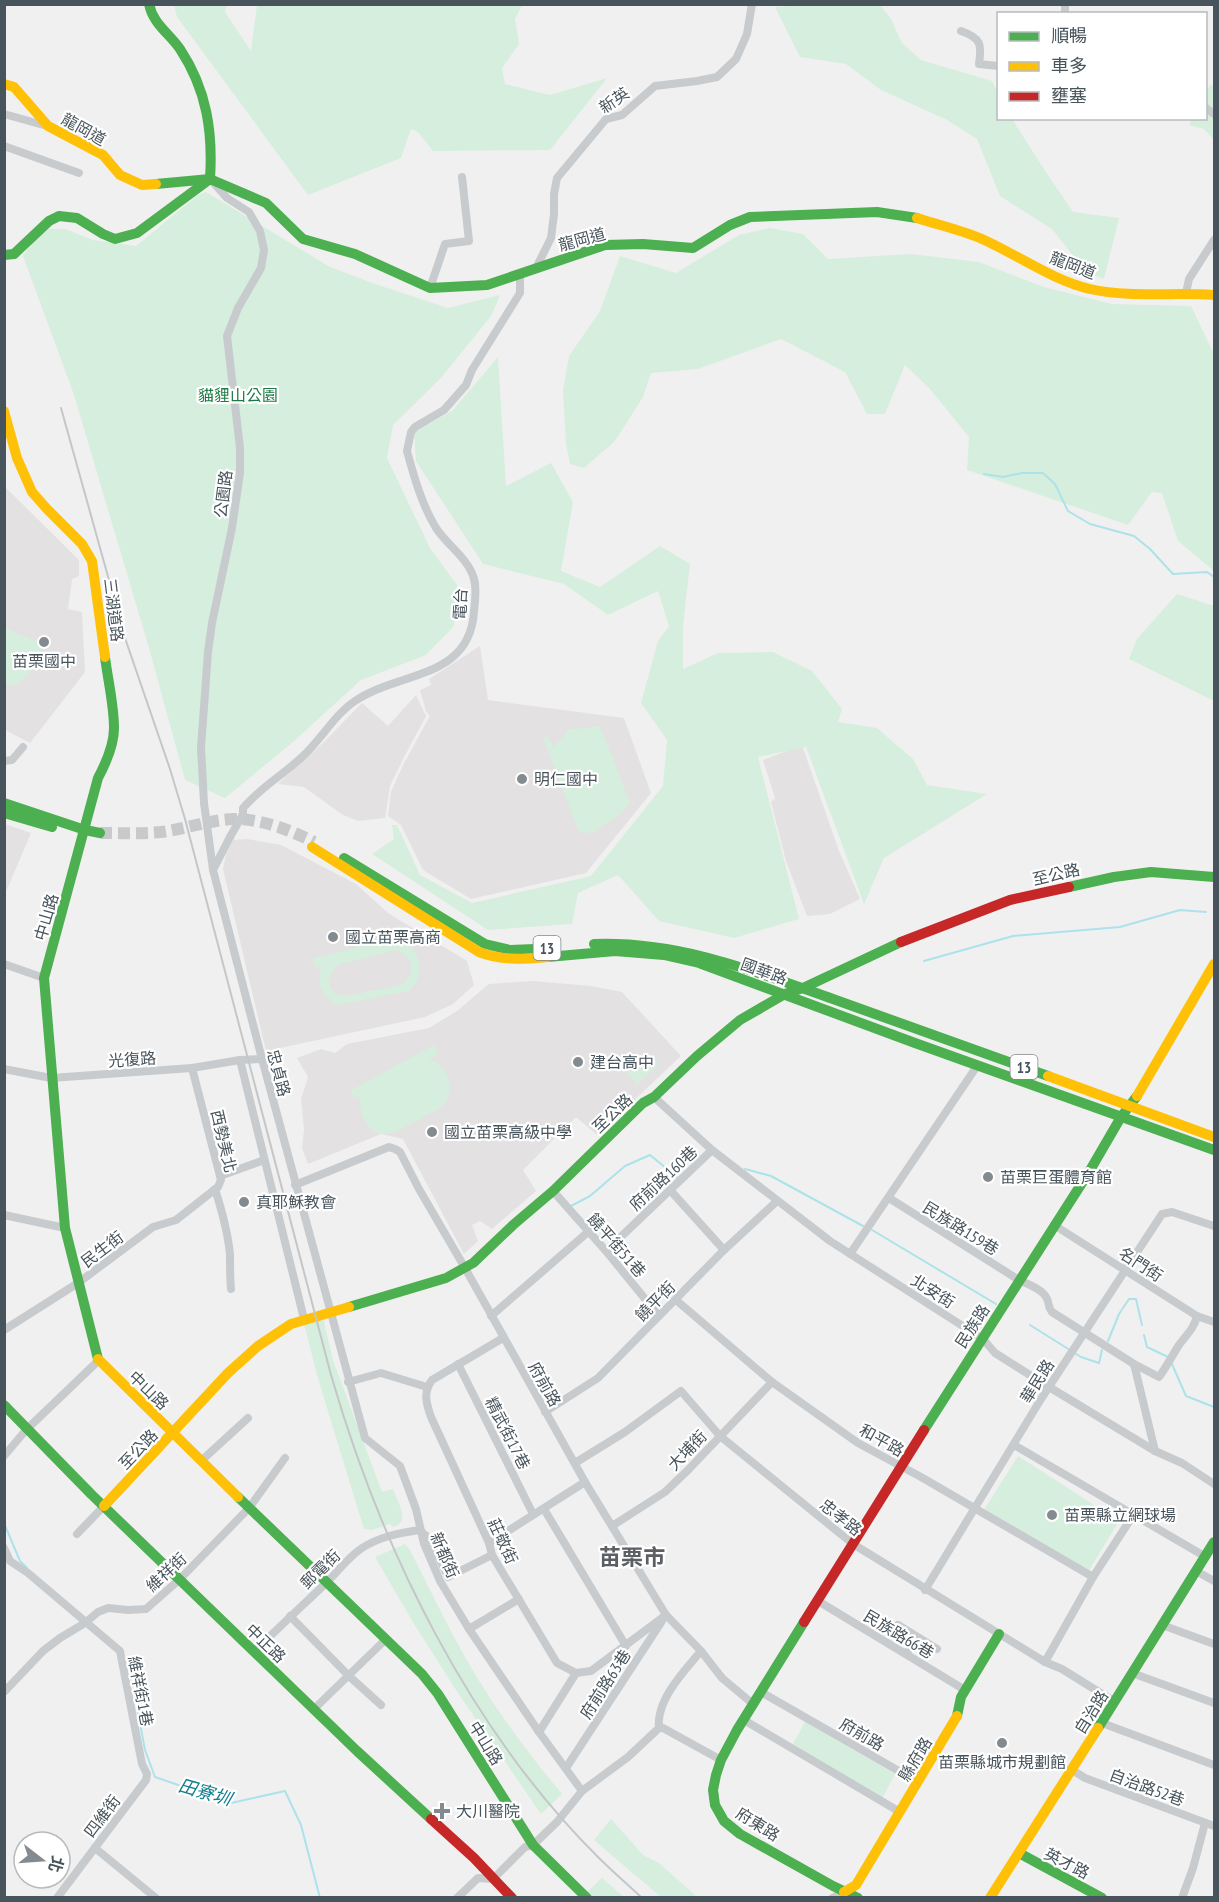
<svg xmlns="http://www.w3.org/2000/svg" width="1219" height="1902" font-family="'PT Sans Narrow','Noto Sans TC',sans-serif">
<rect width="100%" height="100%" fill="#f1f0f0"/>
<g fill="#e3e1e2">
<polygon points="4,486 79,560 79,576 72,579 68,609 82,612 85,672 30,743 5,730"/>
<polygon points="480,646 488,700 624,718 651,793 586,873 471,899 423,870 401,825 388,816 391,792 403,765 430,716 426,711 420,690 431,685 429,679"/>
<polygon points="416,695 426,716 403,759 390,786 385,818 358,821 343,815 304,787 278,784 325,741 362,703 388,726"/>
<polygon points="802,745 839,851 860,899 830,914 807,916 786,861 771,802 775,798 763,760"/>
<polygon points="5,824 31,833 5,894 4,824"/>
<polygon points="247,839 281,845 356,884 388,913 467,961 474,985 453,1004 425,1017 266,1051 223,869 226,854 233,840"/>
<polygon points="533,981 591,986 622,992 681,1056 597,1135 576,1117 523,1170 536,1191 492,1229 480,1221 472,1225 478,1241 464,1254 403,1139 381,1134 308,1164 302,1148 304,1130 301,1099 308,1077 297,1058 321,1049 335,1053 347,1044 429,1028 457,1011 489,984"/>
</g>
<g fill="#d6eedd" fill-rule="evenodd">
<polygon points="174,5 227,5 225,12 251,51 257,5 522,5 515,19 519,44 502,68 505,84 550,95 607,78 550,150 433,151 418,132 411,129 401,158 308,195 177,17"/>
<polygon points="809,5 880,5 891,19 902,43 921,60 992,81 998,93 998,118 1012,119 1042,166 1073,212 1119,218 1104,279 1086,272 1052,229 1000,196 977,139 947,120 881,90 846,64 800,57 775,7"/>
<polygon points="1210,85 1214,85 1214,140 1204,129 1189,125 1192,119 1206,118 1206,93"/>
<polygon points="206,192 330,267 378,285 448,308 500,295 491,316 441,378 393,425 387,458 430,548 457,585 454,626 426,655 361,680 293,742 225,798 185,780 149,648 74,395 23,256 41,229 65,229 93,240 136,246 198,195"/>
<polygon points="770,228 803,234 828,259 911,254 979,262 1044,287 1112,304 1191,306 1214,354 1214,571 1178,541 1162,493 1152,492 1128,525 967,470 969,437 930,389 905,365 885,414 867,414 845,372 781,339 698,369 651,373 643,397 615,441 584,468 570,464 566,444 563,391 569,356 600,311 620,256 676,273 739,235"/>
<polygon points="498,357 506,486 551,463 573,502 561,571 600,587 660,546 690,564 683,626 683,669 718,653 773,652 812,671 842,709 838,722 877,728 913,759 927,785 987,794 884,858 864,904 806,747 758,757 799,919 734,938 659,921 618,875 578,893 572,924 488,930 372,854 394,839 392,825 397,825 420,875 472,903 591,876 663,786 667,740 641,703 658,641 669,626 658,591 608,615 564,584 483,564 416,461 414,432 452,411"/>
<polygon points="1177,594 1214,606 1214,701 1129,659 1137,639"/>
<path d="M 5,628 L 43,644 L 40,653 L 34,652 C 35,669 27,681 11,686 L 5,683 Z"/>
<polygon points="600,726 630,802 623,812 592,833 579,832 543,738 547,736 554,747 568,730"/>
<path d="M 416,933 L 418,944 L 411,945 L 411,947 C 423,961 423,978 409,991 L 339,1005 C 322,998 316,983 321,966 L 315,967 L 313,958 ZM 396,950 C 413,956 416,972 403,984 C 392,987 380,989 369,991 C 353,995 326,1003 330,975 L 338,965 Z"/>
<path d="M 434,1045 L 438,1054 L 429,1059 C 450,1067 456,1090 442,1107 C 428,1114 404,1129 391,1133 C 369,1139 358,1113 360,1096 L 354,1098 L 350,1091 Z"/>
<polygon points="648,1053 659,1064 637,1084 627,1072"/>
<path d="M 323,1318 L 333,1360 L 382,1492 L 393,1489 C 398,1503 412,1523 392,1527 L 390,1524 L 372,1530 L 364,1529 L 319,1382 L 304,1324 Z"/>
<polygon points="1018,1456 1119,1521 1088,1572 984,1510"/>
<path d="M 405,1544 L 410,1550 C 433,1596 456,1644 483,1687 C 507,1725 534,1760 562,1794 L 541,1814 L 458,1693 L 414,1624 L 375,1557 Z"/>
<polygon points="805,1722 895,1774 882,1799 793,1744"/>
<polygon points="611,1819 643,1855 659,1863 697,1897 661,1897 594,1840"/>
<polygon points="602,1878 624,1897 593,1897 587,1892"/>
</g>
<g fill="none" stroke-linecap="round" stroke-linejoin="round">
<g stroke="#ace2ea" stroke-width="2">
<polyline points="984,474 1003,477 1022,473 1043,473 1055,484 1068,511 1090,524 1134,536 1150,549 1173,574 1207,572 1214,577"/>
<polyline points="924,961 1013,936 1120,927 1180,910 1206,912"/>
<polyline points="745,1169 771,1176 863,1226"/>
<polyline points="571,1206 590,1196 625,1166 650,1155 677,1177"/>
<polyline points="872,1230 996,1304"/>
<polyline points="1030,1325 1081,1357 1099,1363 1102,1350"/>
<polyline points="1144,1335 1147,1347 1168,1357"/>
<polyline points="1108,1341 1119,1314 1129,1299 1136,1299 1142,1325"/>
<polyline points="1171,1362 1186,1396 1214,1407"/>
<polyline points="4,1523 20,1561 27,1568"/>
<polyline points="137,1707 145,1750 155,1777 231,1803 285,1791 301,1825 320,1898"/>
</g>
<path stroke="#c7c9cb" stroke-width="12" stroke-dasharray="12 6" stroke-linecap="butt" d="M 100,833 C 120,833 140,834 161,832 C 185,829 209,820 234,819 C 262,819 290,830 314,842"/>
<g stroke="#c8cbcd" stroke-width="8">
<polyline points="1065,4 1065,14"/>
<path d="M 961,31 C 981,38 982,44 979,64 L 998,66"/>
<polyline points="1206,108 1214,114"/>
<polyline points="4,114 47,126"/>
<polyline points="4,146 79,173"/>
<polyline points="536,268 551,238 554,214 554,194 557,178 606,119 622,115 655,86 697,81 717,77 736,59 747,34 752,4"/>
<polyline points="430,288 445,244 469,241 462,177"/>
<polyline points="1186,293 1189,279 1214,240"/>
<polyline points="4,761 12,760 23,747"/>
<polyline points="204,803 201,748 208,652 212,623 232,528 240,473 240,448 227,336 238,308 261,268 264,250 260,231 249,212 227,198 213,182"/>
<path d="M 243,814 L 243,808 C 260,788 283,775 302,757 C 321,740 334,715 355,701 C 399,671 470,680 474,611 C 475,601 477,589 474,579 C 469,559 447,545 436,528 C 422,505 414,477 407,451 L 411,432 L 415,427 L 444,410 L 466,385 L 472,370 L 520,293 L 520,274"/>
<polyline points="209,840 213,870 262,1059 365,1438 400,1466 416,1509 424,1544 440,1581 469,1629 539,1732 582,1791"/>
<polyline points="214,868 230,837"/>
<polyline points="4,964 44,978"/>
<polyline points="240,1060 304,1319"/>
<polyline points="4,1069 51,1078 192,1068 240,1060 262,1059"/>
<polyline points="654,1097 712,1150 830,1241 983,1339 995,1353 1049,1387 1155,1451 1182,1463 1214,1484"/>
<polyline points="220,1176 264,1160"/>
<polyline points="295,1185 389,1147 395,1149 400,1152 419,1189 465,1268 585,1482 666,1615 701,1651 722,1678 753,1704"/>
<path d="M 215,1189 C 222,1211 228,1232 230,1255 C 230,1266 230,1278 231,1289"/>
<polyline points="670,1190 724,1250"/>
<polyline points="553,1191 606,1251 659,1316"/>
<path d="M 889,1198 L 1019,1280 C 1027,1284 1042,1289 1046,1297 C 1050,1303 1047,1306 1052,1312 L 1134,1364 L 1155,1451"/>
<polyline points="4,1215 65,1228"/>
<polyline points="1054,1225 1197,1316 1214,1322"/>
<polyline points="606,1251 712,1150"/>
<polyline points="850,1254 977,1066"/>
<polyline points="676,1300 772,1382 858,1443 921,1477 1093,1577"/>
<polyline points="491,1316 588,1232"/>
<polyline points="4,1330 78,1283 153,1227 176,1220 218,1187 221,1180 192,1068"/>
<path d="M 503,1338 L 432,1380 C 423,1392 426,1403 431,1417 L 489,1543 L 492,1555 L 557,1663 L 576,1673 L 591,1671 L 666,1615"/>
<polyline points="458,1364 533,1514"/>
<path d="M 1134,1364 L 1159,1377 C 1167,1366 1172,1356 1179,1345 C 1186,1335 1194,1329 1197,1316"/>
<polyline points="348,1382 381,1373 427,1387"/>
<polyline points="545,1412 598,1378 724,1250 777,1201"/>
<polyline points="1014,1445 1206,1557"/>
<polyline points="4,1456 26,1430 98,1361"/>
<polyline points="201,1461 248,1418"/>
<polyline points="575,1463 625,1432 681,1391 720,1436 853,1544 1045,1662 1062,1669 1115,1702"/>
<polyline points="544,1509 626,1646"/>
<polyline points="612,1526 665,1492 688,1470 772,1382"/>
<polyline points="77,1534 104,1506"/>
<polyline points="489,1543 585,1482"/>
<polyline points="4,1548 10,1561 28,1573 120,1651 142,1764 147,1774 146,1780 57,1898"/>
<polyline points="1196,1571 1214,1581"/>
<polyline points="925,1590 1041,1399 1162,1214 1172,1212 1214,1226"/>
<polyline points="818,1601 965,1690"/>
<polyline points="290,1616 349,1676 381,1705"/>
<polyline points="898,1625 937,1649"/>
<polyline points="1162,1625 1214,1644"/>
<polyline points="469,1629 519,1599"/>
<path d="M 254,1652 C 277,1629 301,1607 325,1584 C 338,1572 347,1558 362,1548 C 379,1537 399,1533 419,1530 L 429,1538 L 448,1577 L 492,1555"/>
<polyline points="906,1654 917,1637"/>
<polyline points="1045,1662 1093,1577 1134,1514"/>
<polyline points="1132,1673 1214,1703"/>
<polyline points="4,1692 43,1651 60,1638 85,1623 98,1612 108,1608 128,1610 146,1609 180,1579 249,1508 285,1458"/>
<polyline points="761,1692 918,1782"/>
<polyline points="314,1709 385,1640"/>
<polyline points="744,1720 900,1812"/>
<polyline points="1102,1723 1214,1765"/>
<path d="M 659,1728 C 656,1700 684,1671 701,1651"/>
<polyline points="659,1728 663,1728 721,1760"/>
<polyline points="539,1732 576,1673"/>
<polyline points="566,1768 662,1621"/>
<polyline points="1072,1770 1085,1778 1214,1826"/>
<polyline points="95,1848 156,1898"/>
<polyline points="457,1898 478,1878 493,1879 525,1847 533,1845 557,1822 582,1791 628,1757 659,1728"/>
<polyline points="832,1898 844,1892"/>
<polyline points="1182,1898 1193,1868 1205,1823"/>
</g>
<g stroke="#4caf50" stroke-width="10">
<polyline points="156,184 210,179 266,203 303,239 355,254 430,288 487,285 605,245 643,244 693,248 730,225 750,217 877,212 917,218"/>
<path d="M 4,255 L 14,254 L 49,221 L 59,216 L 77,218 L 103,234 L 115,239 L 137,233 L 210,179 C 213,132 207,90 180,49 C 169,33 153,24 149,4"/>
<polyline points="4,803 85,830 100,833"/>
<polyline points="4,813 52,827"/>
<polyline points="344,858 485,944 510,950 535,949"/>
<polyline points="1069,887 1114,877 1151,872 1214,877"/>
<path d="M 594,944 C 679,941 754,971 833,999 C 904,1024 976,1050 1048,1076"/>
<polyline points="548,957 615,951 664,955 699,963 915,1043 1214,1150"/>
<polyline points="349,1307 446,1278 473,1263 513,1225 553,1191 643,1103 654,1097 697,1056 740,1020 785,994 803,988 901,942"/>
<path d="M 98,1359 L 65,1228 L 44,978 L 98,778 C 106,763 114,745 114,728 C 114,705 108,681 105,657"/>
<polyline points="4,1405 92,1495 357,1751 431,1819"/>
<polyline points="924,1430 1089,1172 1121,1117 1137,1096"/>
<polyline points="238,1497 422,1674 438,1694 533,1845 587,1898"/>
<polyline points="804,1622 737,1730 721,1760 716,1775 713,1790 715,1805 724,1821 740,1834 833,1886 858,1898"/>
<polyline points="957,1716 961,1697 999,1634"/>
<polyline points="1098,1728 1214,1542"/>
<polyline points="1019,1853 1102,1898"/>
</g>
<g stroke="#ffc107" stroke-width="10">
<polyline points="4,84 14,87 48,126 103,155 120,175 142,185 156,184"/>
<path d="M 917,218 C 938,225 962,230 982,239 C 1018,255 1052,280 1090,289 C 1131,298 1173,292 1214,295"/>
<polyline points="4,411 17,458 32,492 47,509 82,544 92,561 105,657"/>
<path d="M 312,847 L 479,952 C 502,961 523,959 548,957"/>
<polyline points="1048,1076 1214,1137"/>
<polyline points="1137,1096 1214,964"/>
<polyline points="98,1359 238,1497"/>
<polyline points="104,1506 228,1373 258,1346 291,1324 349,1307"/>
<polyline points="844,1892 856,1885 957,1716"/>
<polyline points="990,1898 1098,1728"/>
</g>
<g stroke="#c62828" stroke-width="10">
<polyline points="901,942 1010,900 1069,887"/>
<polyline points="804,1622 924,1430"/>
<polyline points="431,1819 474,1858 512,1898"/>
</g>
<path stroke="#c4c6c7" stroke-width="2" d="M 61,408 L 126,641 L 170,769 L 185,819 L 331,1375 C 381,1548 469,1729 598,1857 C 612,1871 627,1884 642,1898"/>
<g stroke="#c8cbcd" stroke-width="8">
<polyline points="204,803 209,840"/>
<polyline points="230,837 243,814"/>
</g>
</g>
<g fill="#838b90" stroke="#fff" stroke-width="2">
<circle cx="44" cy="642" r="6"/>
<circle cx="522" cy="779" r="6"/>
<circle cx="333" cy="937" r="6"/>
<circle cx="578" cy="1062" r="6"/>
<circle cx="432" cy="1132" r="6"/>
<circle cx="988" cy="1177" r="6"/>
<circle cx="244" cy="1202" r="6"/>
<circle cx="1052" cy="1515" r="6"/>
<circle cx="1002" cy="1743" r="6"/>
<path d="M439 1802h6v6h6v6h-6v6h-6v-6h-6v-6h6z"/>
</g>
<g text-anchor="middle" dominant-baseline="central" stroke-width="4.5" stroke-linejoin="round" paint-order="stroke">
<g fill="#fff" stroke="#7f878d" stroke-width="1.5">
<rect x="533.5" y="936" width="27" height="24" rx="4.5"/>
<rect x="1010.5" y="1055" width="27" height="24" rx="4.5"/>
</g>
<g font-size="15" font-weight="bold" fill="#48545c">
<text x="547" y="948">13</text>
<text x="1024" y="1067">13</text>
</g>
<g font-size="16" fill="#48545c" stroke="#fff">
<text transform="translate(614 100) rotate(-34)">新英</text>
<text transform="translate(84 129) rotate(29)">龍岡道</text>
<text transform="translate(582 239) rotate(-15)">龍岡道</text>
<text transform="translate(1073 265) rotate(21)">龍岡道</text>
<text transform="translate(223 494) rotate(-83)">公園路</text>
<text transform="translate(460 604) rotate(-87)">電台</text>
<text transform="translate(114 610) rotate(83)">三湖道路</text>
<text transform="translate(1056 874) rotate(-13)">至公路</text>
<text transform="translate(46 917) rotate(-74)">中山路</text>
<text transform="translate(764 971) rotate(20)">國華路</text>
<text transform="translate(132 1059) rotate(-4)">光復路</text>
<text transform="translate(279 1073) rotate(75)">忠貞路</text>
<text transform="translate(612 1113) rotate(-44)">至公路</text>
<text transform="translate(224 1141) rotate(77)">西勢美北</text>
<text transform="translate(663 1178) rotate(-43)">府前路160巷</text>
<text transform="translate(961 1228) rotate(32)">民族路159巷</text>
<text transform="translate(617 1245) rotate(49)">饒平街51巷</text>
<text transform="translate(102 1249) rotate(-37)">民生街</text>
<text transform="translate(1141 1264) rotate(33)">名門街</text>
<text transform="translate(933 1291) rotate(32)">北安街</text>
<text transform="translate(655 1301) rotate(-45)">饒平街</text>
<text transform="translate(972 1326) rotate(-57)">民族路</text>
<text transform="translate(1037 1381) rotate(-58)">華民路</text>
<text transform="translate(545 1384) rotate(61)">府前路</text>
<text transform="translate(149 1390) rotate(44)">中山路</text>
<text transform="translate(508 1433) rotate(63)">精武街17巷</text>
<text transform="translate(882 1440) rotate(29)">和平路</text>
<text transform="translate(138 1449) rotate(-46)">至公路</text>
<text transform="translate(687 1450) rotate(-46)">大埔街</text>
<text transform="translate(841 1517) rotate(38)">忠孝路</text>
<text transform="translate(503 1541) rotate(65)">莊敬街</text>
<text transform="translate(445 1555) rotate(67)">新都街</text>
<text transform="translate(320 1569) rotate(-44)">郵電街</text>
<text transform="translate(166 1572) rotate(-43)">維祥街</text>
<text transform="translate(899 1634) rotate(31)">民族路66巷</text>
<text transform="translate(266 1643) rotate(44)">中正路</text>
<text transform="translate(605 1684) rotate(-57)">府前路63巷</text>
<text transform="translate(141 1691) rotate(79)">維祥街1巷</text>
<text transform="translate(1091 1712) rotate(-58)">自治路</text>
<text transform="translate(862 1734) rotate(30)">府前路</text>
<text transform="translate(486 1743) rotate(58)">中山路</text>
<text transform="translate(915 1759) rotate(-59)">縣府路</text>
<text transform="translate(1147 1787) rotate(20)">自治路52巷</text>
<text transform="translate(102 1816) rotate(-53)">四維街</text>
<text transform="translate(758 1824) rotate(32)">府東路</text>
<text transform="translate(1067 1863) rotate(27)">英才路</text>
</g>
<g font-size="16" fill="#1c7b44" stroke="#fff">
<text x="238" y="395">貓貍山公園</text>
</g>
<g font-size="16" fill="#48545c" stroke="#fff" text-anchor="start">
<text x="44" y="661" text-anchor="middle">苗栗國中</text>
<text x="534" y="779">明仁國中</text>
<text x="345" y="937">國立苗栗高商</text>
<text x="590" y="1062">建台高中</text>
<text x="444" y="1132">國立苗栗高級中學</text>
<text x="1000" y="1177">苗栗巨蛋體育館</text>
<text x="256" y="1202">真耶穌教會</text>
<text x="1064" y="1515">苗栗縣立網球場</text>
<text x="1002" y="1762" text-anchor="middle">苗栗縣城市規劃館</text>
<text x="456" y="1811">大川醫院</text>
</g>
<g font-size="18" font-style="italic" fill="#137e8e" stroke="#fff">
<text transform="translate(205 1792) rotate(16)">田寮圳</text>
</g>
<g font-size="22" font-weight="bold" fill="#5c6064" stroke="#fff">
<text x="632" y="1557">苗栗市</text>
</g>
</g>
<rect width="1219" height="1902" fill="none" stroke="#48545c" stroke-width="12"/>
<rect x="997" y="12" width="210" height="108" fill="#ffffff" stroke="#b6bbbe" stroke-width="1.5"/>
<rect x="1009" y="32" width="30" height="9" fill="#4caf50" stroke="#b6bbbe" stroke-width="1.5"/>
<text x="1051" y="42" font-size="18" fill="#48545c">順暢</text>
<rect x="1009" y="62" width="30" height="9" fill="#ffc107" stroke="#b6bbbe" stroke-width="1.5"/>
<text x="1051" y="72" font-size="18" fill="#48545c">車多</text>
<rect x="1009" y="92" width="30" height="9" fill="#c62828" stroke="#b6bbbe" stroke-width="1.5"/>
<text x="1051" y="102" font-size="18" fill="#48545c">壅塞</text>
<g transform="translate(42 1860) rotate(107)"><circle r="28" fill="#ffffff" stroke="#b6bbbe" stroke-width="1.5"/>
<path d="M0-4.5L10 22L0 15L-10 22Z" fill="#838b90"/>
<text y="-9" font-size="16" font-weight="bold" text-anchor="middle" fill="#48545c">北</text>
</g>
</svg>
